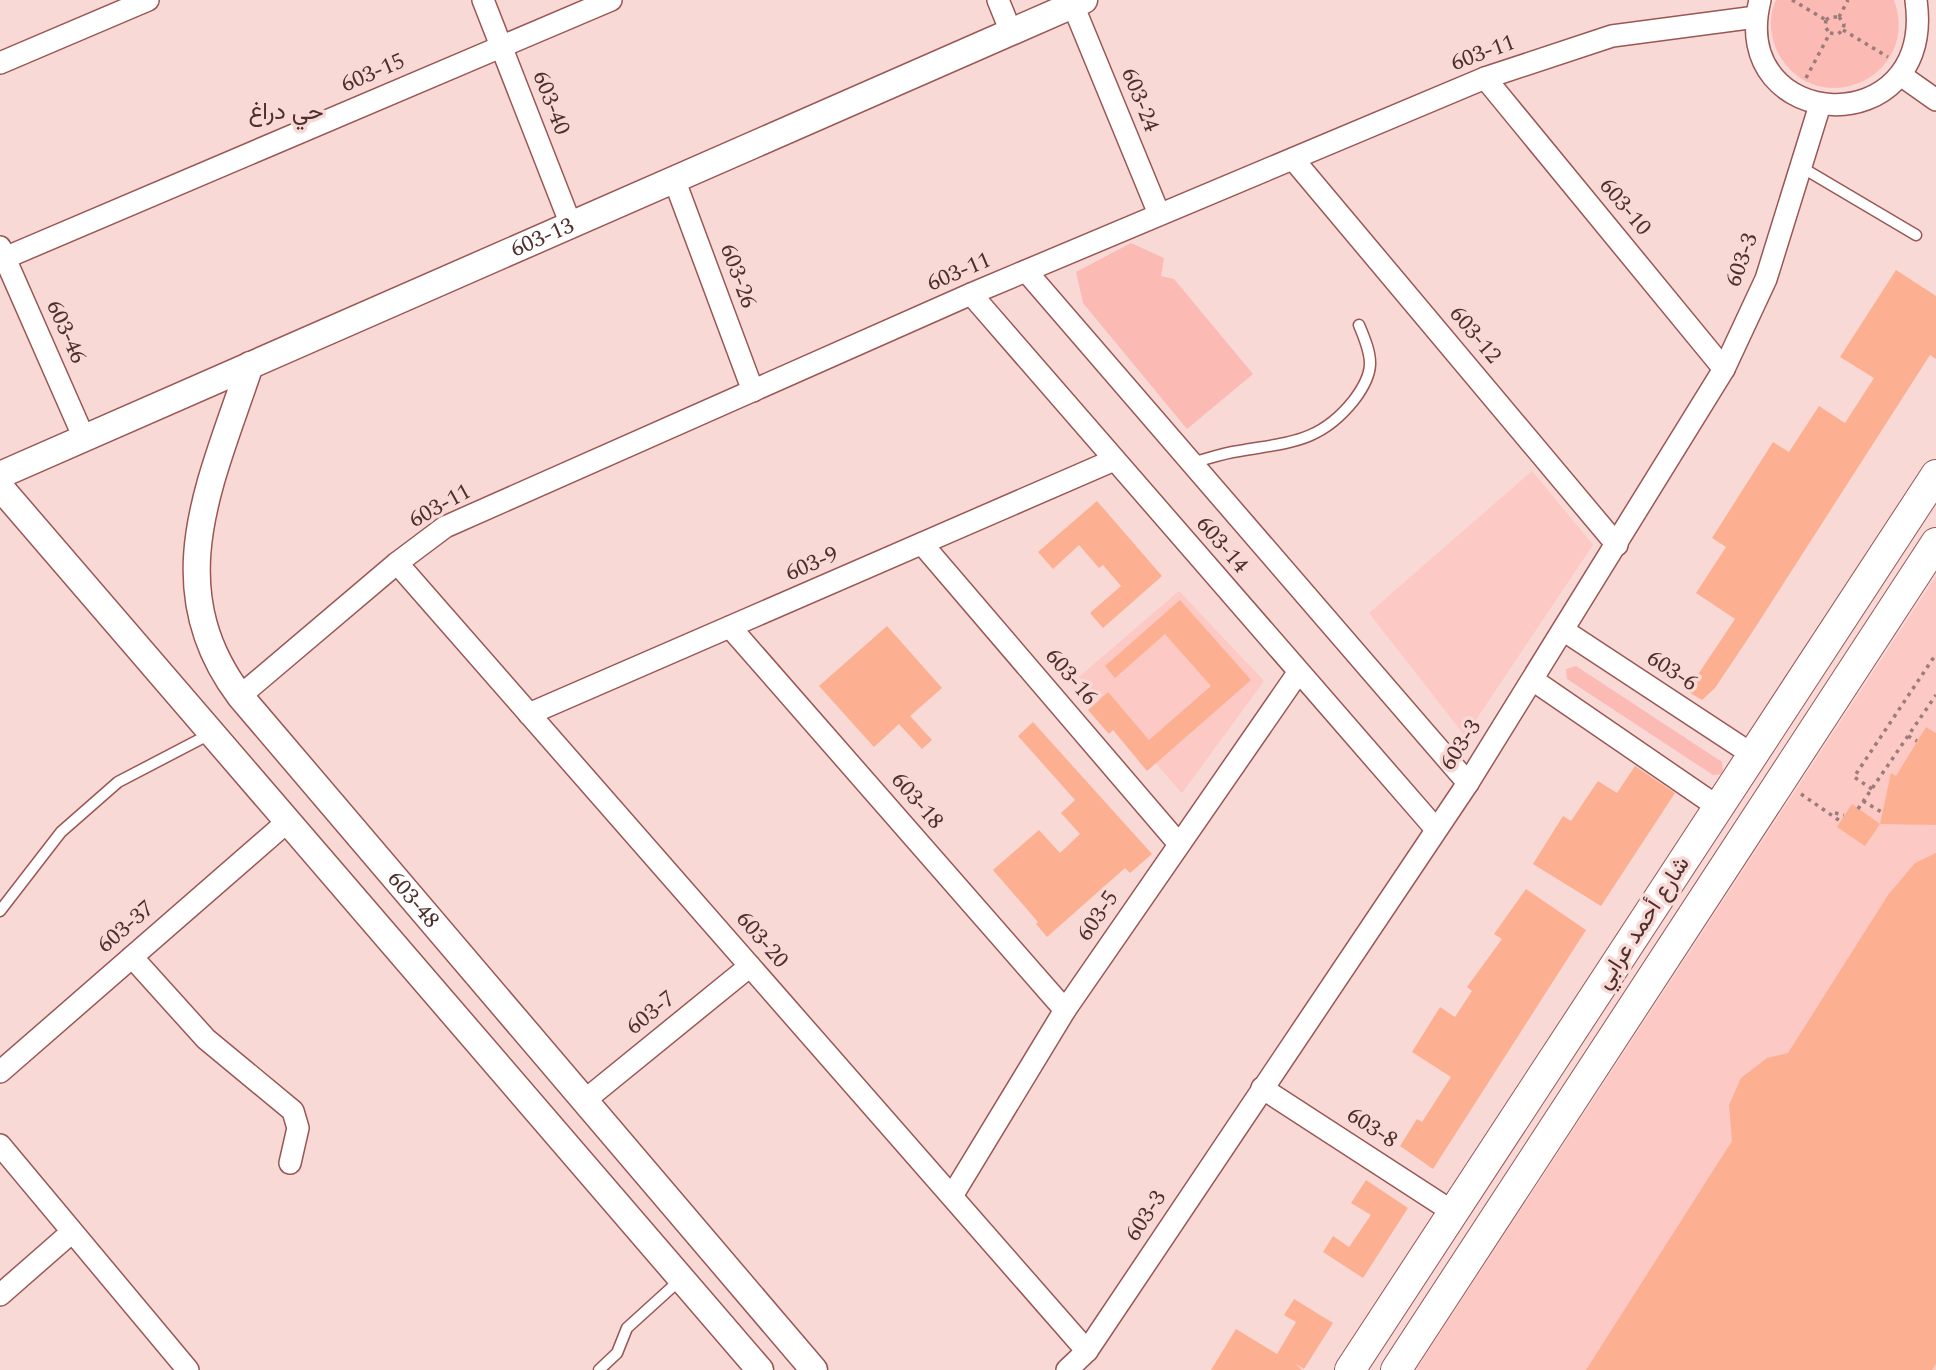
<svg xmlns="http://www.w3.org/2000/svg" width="1936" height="1370" font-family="Spectral,Vazirmatn,serif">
<rect width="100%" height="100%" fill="#f8d9d6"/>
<g fill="#fcc9c4">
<polygon points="1532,471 1593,545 1465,736 1369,613"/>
<polygon points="1936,576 1936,1370 1416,1370"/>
<polygon points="1179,591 1264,681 1182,793 1079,677"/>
</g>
<g fill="#fcbab5">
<path d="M 1776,0 L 1894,0 C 1922,77 1817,124 1778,53 C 1770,37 1768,16 1776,0 Z"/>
<polygon points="1131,243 1164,258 1161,276 1174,279 1253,374 1187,429 1083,303 1076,272"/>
<polygon points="1576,666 1722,762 1723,774 1713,775 1567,679 1566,669"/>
</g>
<g fill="#fcb091">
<polygon points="1896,270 1936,296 1936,359 1930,355 1753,631 1715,688 1702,700 1687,691 1735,619 1696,593 1726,547 1712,538 1773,442 1789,452 1819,406 1845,423 1874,378 1840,357"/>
<polygon points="1097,501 1162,576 1103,628 1090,613 1121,586 1103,565 1099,568 1079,545 1053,569 1038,552"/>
<polygon points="1180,600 1251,680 1147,771 1113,730 1109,734 1088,710 1108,692 1149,740 1211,686 1165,634 1115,678 1105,666"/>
<polygon points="887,626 942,688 910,716 932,740 922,749 899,724 874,747 819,686"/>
<polygon points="1033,722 1152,854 1130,873 1125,868 1047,937 1036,924 1038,922 993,870 1039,830 1060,853 1080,834 1061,813 1075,800 1018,736"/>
<polygon points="1926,727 1936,733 1936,825 1880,824 1891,773 1896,776"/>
<polygon points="1635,766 1675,793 1601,906 1533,864 1563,816 1571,821 1598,781 1617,793"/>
<polygon points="1852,804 1880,824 1865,846 1837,827"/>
<polygon points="1936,853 1936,1364 1932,1370 1586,1370 1732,1141 1729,1105 1741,1078 1767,1058 1788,1053 1888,895 1915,863"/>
<polygon points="1526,889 1586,930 1433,1169 1400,1146 1417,1119 1422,1122 1451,1077 1412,1052 1440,1007 1455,1017 1472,991 1467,987 1502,939 1494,934"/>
<polygon points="1366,1180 1408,1208 1363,1278 1323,1252 1333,1236 1349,1247 1371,1215 1351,1203"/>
<polygon points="1294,1299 1333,1323 1304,1369 1296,1364 1302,1370 1211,1370 1236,1329 1277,1354 1296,1322 1284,1315"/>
</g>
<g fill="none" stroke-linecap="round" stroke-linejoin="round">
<g stroke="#9a5754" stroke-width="13">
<g id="service">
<polyline points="1801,167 1916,235"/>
<path d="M 1192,463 C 1207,459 1223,453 1239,451 C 1289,442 1320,443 1354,400 C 1376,371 1373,358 1359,325"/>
<polyline points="0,911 61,832 118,782 212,733"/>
<polyline points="599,1370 617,1353 627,1328 681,1279"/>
</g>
</g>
<g stroke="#9a5754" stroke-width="24">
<g id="minor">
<polyline points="483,0 571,225"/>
<polyline points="998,0 1011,32"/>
<path d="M 1760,0 C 1727,134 1936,145 1916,0"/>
<polyline points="1073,5 1159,214"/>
<polyline points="0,63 148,0"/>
<polyline points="1902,76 1936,100"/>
<polyline points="1485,78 1724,369"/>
<polyline points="1293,159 1617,545"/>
<polyline points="674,179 753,391"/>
<polyline points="0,247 84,438"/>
<polyline points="0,260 611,0"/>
<polyline points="1026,271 1468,783"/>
<polyline points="971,294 1435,828"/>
<polyline points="923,545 1179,844"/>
<polyline points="397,563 1087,1351"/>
<polyline points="730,627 1065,1010"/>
<polyline points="1563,630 1753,755"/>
<polyline points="1533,680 1718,807"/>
<polyline points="240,696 397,563 445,527 971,294 1485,78 1612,36 1756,17"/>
<polyline points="529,714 1114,460"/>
<polyline points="132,957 206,1039 293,1111 298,1128 290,1163"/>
<polyline points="0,1072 287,822"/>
<polyline points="1262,1088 1453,1212"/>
<polyline points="584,1101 750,966"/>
<polyline points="0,1145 188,1370"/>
<polyline points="952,1196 1065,1010 1298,673"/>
<polyline points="0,1295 72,1232"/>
<polyline points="1067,1370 1087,1351 1468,783 1724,369 1766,279 1820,105"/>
</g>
</g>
<g stroke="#9a5754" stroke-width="29">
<g id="tertiary">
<path id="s1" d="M 250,365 C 212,480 157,586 240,696 L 814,1370"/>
<path id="s2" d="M 0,475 L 1084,0"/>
<polyline points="0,487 760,1370"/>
</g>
</g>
<g stroke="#9a5754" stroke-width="32">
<g id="secondary">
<polyline points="1350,1370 1936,475"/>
<polyline points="1396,1370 1936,543"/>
</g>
</g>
<g stroke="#9a7c79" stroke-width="3.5" stroke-dasharray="3.5 5" stroke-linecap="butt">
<polyline points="1792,0 1826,20"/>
<polyline points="1839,17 1848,0"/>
<polyline points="1839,17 1844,24 1843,30"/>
<polyline points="1826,20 1825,27 1830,33"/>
<polyline points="1826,20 1830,17 1839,17"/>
<polyline points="1843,30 1888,57"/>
<polyline points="1830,33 1838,34 1843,30"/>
<polyline points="1806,78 1830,33"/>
<polyline points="1908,736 1917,741"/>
<polyline points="1872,789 1854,777 1936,654"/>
<polyline points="1801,794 1840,821"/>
<polyline points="1863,801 1883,813"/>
<polyline points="1858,809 1936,695"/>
<polyline points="1835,813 1844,815"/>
</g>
<use href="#service" stroke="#fff" stroke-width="10"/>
<use href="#minor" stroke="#fff" stroke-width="21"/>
<use href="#tertiary" stroke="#fff" stroke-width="26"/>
<use href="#secondary" stroke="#fff" stroke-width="30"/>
</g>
<g text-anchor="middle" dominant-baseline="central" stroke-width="7" stroke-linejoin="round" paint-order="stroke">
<g font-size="23" fill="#4d2f2d" stroke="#f8d9d6">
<text transform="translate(1483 53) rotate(-20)">603-11</text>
<text transform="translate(373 73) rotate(-23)">603-15</text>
<text transform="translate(1140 100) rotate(68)">603-24</text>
<text transform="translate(551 103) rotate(69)">603-40</text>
<text transform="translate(1625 207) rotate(50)">603-10</text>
<text stroke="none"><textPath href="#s2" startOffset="592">603-13</textPath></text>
<text transform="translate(1742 260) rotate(-70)">603-3</text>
<text transform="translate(959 272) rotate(-23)">603-11</text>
<text transform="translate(738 276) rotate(70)">603-26</text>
<text transform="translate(66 332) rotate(66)">603-46</text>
<text transform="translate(1475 335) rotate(50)">603-12</text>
<text transform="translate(440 506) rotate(-29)">603-11</text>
<text transform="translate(1222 545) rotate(49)">603-14</text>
<text transform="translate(812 564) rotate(-23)">603-9</text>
<text transform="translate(1672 671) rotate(33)">603-6</text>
<text transform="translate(1071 677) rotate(49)">603-16</text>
<text transform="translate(1461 745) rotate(-57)">603-3</text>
<text transform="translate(917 801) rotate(49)">603-18</text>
<text stroke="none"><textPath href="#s1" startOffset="616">603-48</textPath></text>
<text transform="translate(1098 916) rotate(-56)">603-5</text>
<text transform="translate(1643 923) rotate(-57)">شارع أحمد عرابي</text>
<text transform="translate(126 927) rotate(-41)">603-37</text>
<text transform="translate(762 940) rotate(49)">603-20</text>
<text transform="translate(651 1013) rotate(-39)">603-7</text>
<text transform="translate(1372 1128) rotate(33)">603-8</text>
<text transform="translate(1146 1216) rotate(-57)">603-3</text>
</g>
<g font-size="24" fill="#4d2f2d" stroke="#f8d9d6">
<text x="286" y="112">حي دراغ</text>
</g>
</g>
</svg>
